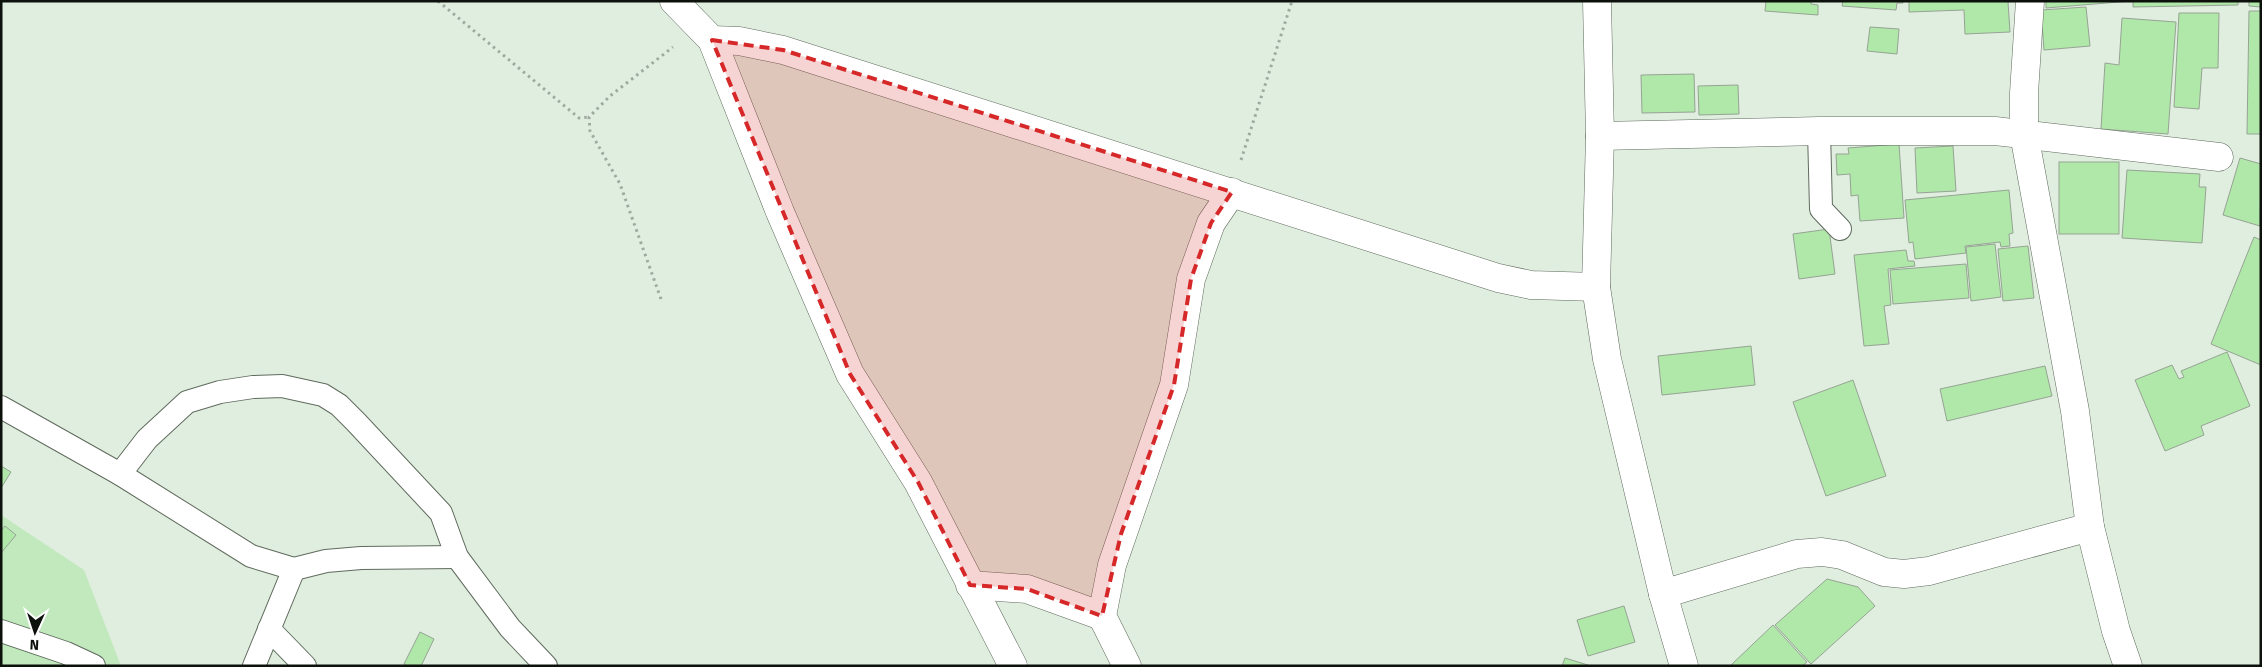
<svg xmlns="http://www.w3.org/2000/svg" width="2262" height="667" font-family="'Fira Sans',sans-serif">
<rect width="100%" height="100%" fill="#e0eedf"/>
<polygon fill="#c2e8bd" points="1,515 84,570 121,666 1,666"/>
<g fill="#b0e8a9" stroke="#96a394">
<polygon points="1766,1 1811,1 1811,4 1818,5 1818,15 1765,11"/>
<polygon points="1843,1 1903,1 1903,3 1897,3 1896,10 1842,6"/>
<polygon points="1909,1 2013,1 2008,2 2010,32 1965,34 1964,10 1909,12"/>
<polygon points="2046,1 2131,1 2046,8"/>
<polygon points="2133,1 2238,1 2238,5 2133,7"/>
<polygon points="2249,1 2261,1 2261,7 2249,6"/>
<polygon points="2086,7 2090,46 2044,50 2041,10"/>
<polygon points="2249,11 2261,11 2261,134 2247,134"/>
<polygon points="2179,13 2219,13 2218,68 2202,68 2199,109 2174,107"/>
<polygon points="2122,18 2176,22 2168,134 2101,129 2105,63 2119,65"/>
<polygon points="1870,27 1899,29 1897,54 1867,51"/>
<polygon points="1694,74 1695,112 1642,113 1641,75"/>
<polygon points="1738,85 1739,114 1699,115 1698,86"/>
<polygon points="1899,144 1904,218 1860,221 1858,195 1851,196 1850,174 1837,175 1836,154 1849,154 1848,148"/>
<polygon points="1953,146 1956,191 1917,193 1915,148"/>
<polygon points="2240,158 2261,164 2260,226 2223,215"/>
<rect x="2059" y="162" width="60" height="72"/>
<polygon points="2127,170 2200,174 2199,187 2206,187 2202,243 2122,238"/>
<polygon points="2009,190 2013,233 2009,234 2010,246 2001,247 2000,242 1965,246 1966,253 1915,259 1913,242 1909,243 1905,200"/>
<polygon points="1829,229 1835,274 1799,279 1793,234"/>
<polygon points="2254,237 2261,240 2261,365 2211,344"/>
<polygon points="1995,244 2001,297 1971,301 1966,247"/>
<polygon points="2028,246 2034,298 2003,301 1998,249"/>
<polygon points="1906,250 1908,261 1914,261 1915,266 1888,269 1891,305 1884,306 1889,344 1864,346 1854,255"/>
<polygon points="1966,264 1969,298 1893,304 1890,270"/>
<polygon points="1751,346 1755,385 1662,395 1658,356"/>
<polygon points="2227,352 2250,406 2201,426 2204,435 2165,451 2135,380 2172,365 2179,379 2184,377 2181,371"/>
<polygon points="2045,366 2052,396 1947,421 1940,389"/>
<polygon points="1853,380 1886,476 1826,496 1793,402"/>
<polygon points="1,466 11,472 1,488"/>
<polygon points="5,526 16,535 1,553 1,531"/>
<polygon points="1827,579 1858,587 1875,606 1811,664 1775,625"/>
<polygon points="1624,606 1635,642 1588,656 1577,620"/>
<polygon points="1773,625 1807,662 1802,666 1730,666"/>
<polygon points="420,632 434,639 421,666 407,666 404,664"/>
<polygon points="1565,658 1591,666 1562,666"/>
</g>
<g fill="none" stroke-linecap="round" stroke-linejoin="round">
<g stroke="#5f6b5d" stroke-width="24">
<g id="service">
<polyline points="1819,131 1821,209 1840,229"/>
<polyline points="1,407 120,474 251,556 294,569 326,561 361,558 457,557"/>
<polyline points="120,474 147,439 187,402 220,392 253,387 282,386 323,395 339,405 356,422 441,513 457,557 510,628 546,666"/>
<polyline points="269,629 305,666"/>
<polyline points="1,631 66,653 94,666"/>
<polyline points="254,666 294,569"/>
</g>
</g>
<g stroke="#5f6b5d" stroke-width="29">
<g id="minor">
<polyline points="674,1 712,40 780,212 850,374 918,482 1013,666"/>
<polyline points="1597,1 1600,136 1596,287 1607,359 1663,594 1684,666"/>
<polyline points="2030,1 2024,93 2024,134 2075,411 2090,527"/>
<polyline points="712,40 739,41 783,50 1498,278 1531,285 1596,287"/>
<polyline points="1600,136 1819,131 1995,131 2219,157"/>
<polyline points="970,585 1027,589 1102,616"/>
<polyline points="1663,594 1797,554 1822,552 1842,555 1884,572 1904,574 1929,571 2090,527 2116,631 2128,666"/>
<polyline points="1127,666 1102,616 1112,565 1174,385 1191,279 1211,223 1232,192"/>
</g>
</g>
<g stroke="#9faa9e" stroke-width="3" stroke-dasharray="2.5 4" stroke-linecap="butt">
<polyline points="438,1 579,118 589,117"/>
<polyline points="1241,160 1292,1"/>
<polyline points="661,299 620,184 590,131 589,117 610,96 673,47"/>
</g>
<use href="#service" stroke="#fff" stroke-width="22"/>
<use href="#minor" stroke="#fff" stroke-width="28"/>
</g>
<path fill="#d62828" fill-opacity="0.2" stroke="#d62828" stroke-width="4" stroke-dasharray="10 6" stroke-linejoin="round" d="M 712,40 L 783,50 L 1232,192 L 1211,223 L 1191,279 L 1174,385 L 1121,534 L 1102,616 L 1027,589 L 970,585 L 918,482 L 850,374 Z"/>
<rect width="2262" height="667" fill="none" stroke="#0c110c" stroke-width="5"/>
<g transform="translate(35 632) rotate(183)" stroke="#ffffff" stroke-width="4" paint-order="stroke">
<path d="M0-4L9 19L0 12L-9 19Z" fill="#0c110c"/>
<text y="-8" font-size="14" font-weight="bold" text-anchor="middle" fill="#0c110c">N</text>
</g>
</svg>
